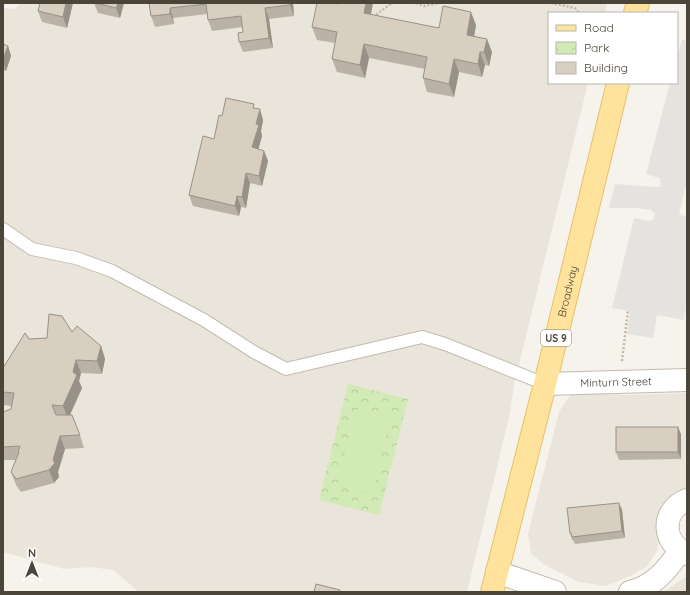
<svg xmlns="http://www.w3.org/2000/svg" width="690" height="595" font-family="Quicksand,sans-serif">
<defs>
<pattern id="park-crowns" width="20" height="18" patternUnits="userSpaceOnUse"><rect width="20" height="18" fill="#d2eab5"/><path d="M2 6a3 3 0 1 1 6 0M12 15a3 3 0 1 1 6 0" fill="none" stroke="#b6ca9c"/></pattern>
</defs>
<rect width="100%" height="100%" fill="#f6f3ec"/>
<g fill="#eae5da">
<polygon points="20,3 607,3 605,13 549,13 549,83 588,83 514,385 510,413 467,592 139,592 113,570 91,567 64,569 3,552 3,8 15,9"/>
<polygon points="572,393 627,395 687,393 687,495 663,512 657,551 647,566 630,576 606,586 579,582 543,564 531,553 528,534 559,412"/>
<polygon points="687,576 687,592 663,592"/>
</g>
<polygon fill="url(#park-crowns)" points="348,384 408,399 379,515 319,500"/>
<polygon fill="#d2eab5" points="356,409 391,417 372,493 337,485"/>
<polygon fill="#e5e3e0" points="682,40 687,41 687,180 679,214 683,216 687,217 687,295 684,320 657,315 653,338 627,334 630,311 612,308 634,218 649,221 653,220 655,214 651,210 635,208 609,208 615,184 655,187 660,187 661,183 659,178 646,174 670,83 677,83 677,57"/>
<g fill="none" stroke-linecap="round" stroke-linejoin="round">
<g stroke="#c2bbae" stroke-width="14">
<polyline id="service" points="3,229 32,249 76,258 112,271 204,320 254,352 286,369 422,337 445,344 545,384"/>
</g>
<g stroke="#c2bbae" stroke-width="24">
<g id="minor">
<path id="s1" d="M 545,384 L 687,380"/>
<path d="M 687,500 C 660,511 662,543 687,554"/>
<polyline points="497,572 555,592"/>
<path d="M 630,592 C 653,587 667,570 680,551"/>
</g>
</g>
<g stroke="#e6c16a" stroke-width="24">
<g id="primary">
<polyline points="635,13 638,3"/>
<path id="s2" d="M 492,592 L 545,384 L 618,83"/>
</g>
</g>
<g stroke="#c4b79f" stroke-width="2.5" stroke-dasharray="2 2" stroke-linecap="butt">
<polyline points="416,3 424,6 438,3"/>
<polyline points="551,3 575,8 579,13"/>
<polyline points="373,17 392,3"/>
<polyline points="622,361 628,310"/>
</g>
<use href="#service" stroke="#fff" stroke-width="12"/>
<use href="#minor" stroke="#fff" stroke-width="22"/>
<use href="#primary" stroke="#ffe39c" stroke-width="22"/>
</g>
<g fill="#bab2a6">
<polygon points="40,3 73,3 67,28 42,22 38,11"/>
<polygon points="94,3 124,3 120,18 98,13"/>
<polygon points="149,3 293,3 294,16 269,19 273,48 243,52 239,42 243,32 243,27 212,31 208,20 207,14 173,18 174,24 155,27 151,16"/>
<polygon points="338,4 371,15 439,28 476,25 474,37 492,52 489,66 485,65 482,77 459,72 454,97 427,92 423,78 425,69 369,58 365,78 337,72 332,59 335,43 317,40 312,27"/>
<polygon points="3,44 8,46 11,56 6,71 3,70"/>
<polygon points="255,108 263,120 261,131 262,136 258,149 264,151 268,161 262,186 250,183 246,208 241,207 239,216 193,206 189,195 214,139 222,116"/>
<polygon points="72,332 101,346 105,359 102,374 81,373 79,381 82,388 70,415 80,435 84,448 65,449 58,472 59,477 54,483 21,492 16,485 11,472 16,460 3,460 3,412 11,409 12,406 3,405 3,368 29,339 47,338"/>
<polygon points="681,434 681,459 619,460 616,452"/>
<polygon points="619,503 622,510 625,538 575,544 573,540 572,540 570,533"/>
</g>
<g fill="#979187">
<polygon points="66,3 73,3 67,28 63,17"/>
<polygon points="118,3 124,3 120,18 116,8"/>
<polygon points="290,3 293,3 294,16 290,5"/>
<polygon points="366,3 373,3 369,26 364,13"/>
<polygon points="170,8 173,18 174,24 170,14"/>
<polygon points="265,8 269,19 273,48 269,38"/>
<polygon points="471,12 476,25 472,48 467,35"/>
<polygon points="487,39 492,52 489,66 484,52"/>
<polygon points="364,44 369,58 365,78 360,65"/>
<polygon points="8,46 11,56 6,71 3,62 3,59"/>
<polygon points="480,52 485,65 482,77 478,64"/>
<polygon points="454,59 459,72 454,97 449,84"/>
<polygon points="260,109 263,120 261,131 262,136 256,158 252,147"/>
<polygon points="264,151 268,161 262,186 259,176"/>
<polygon points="246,173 250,183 246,208 242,197"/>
<polygon points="237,196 241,207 239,216 235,206"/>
<polygon points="101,346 105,359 102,374 97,361"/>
<polygon points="76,360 81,373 79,381 82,388 68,419 63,406"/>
<polygon points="678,427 681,434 681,459 678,452"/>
<polygon points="60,436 65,449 58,472 59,477 54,483 49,470 53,460"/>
<polygon points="619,503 622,510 625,538 622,531"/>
</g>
<g fill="#d8cfc1" stroke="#979187">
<polygon points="40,3 66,3 63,17 38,11"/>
<polygon points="96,3 118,3 116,8"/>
<polygon points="149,3 290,3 290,5 265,8 269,38 239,42 238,33 243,32 241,16 208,20 206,4 170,8 170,14 151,16"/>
<polygon points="317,3 334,3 338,4 338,3 366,3 364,13 439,28 443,6 471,12 467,35 487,39 484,52 480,52 478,64 454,59 449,84 423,78 427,57 364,44 360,65 332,59 337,32 312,27"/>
<polygon points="3,44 8,46 3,59"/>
<polygon points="226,98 254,104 253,108 260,109 256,124 259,125 252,147 264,151 259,176 246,173 242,197 237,196 235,206 189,195 203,136 214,139 219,115 222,116"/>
<polygon points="49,314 62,316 72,332 77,326 101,346 97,361 76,360 73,372 77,375 63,406 52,405 56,415 72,415 80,435 60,436 53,460 55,463 49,470 16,479 11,472 19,452 18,452 20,446 3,447 3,412 11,409 14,393 3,392 3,368 25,333 29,339 47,338"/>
<rect x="616" y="427" width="62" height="25"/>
<polygon points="619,503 622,531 572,537 571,533 570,533 567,508"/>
<polygon points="316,584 340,590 339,592 314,592"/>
</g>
<g text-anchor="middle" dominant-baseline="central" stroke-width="3" stroke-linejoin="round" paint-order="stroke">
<rect fill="#fff" stroke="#817c74" stroke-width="1" x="541" y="330" width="30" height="16" rx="3"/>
<g font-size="10" font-weight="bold" fill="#4b4439">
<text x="556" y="338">US 9</text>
</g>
<g font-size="11" fill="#4b4439" stroke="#fff">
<text stroke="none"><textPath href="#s2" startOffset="310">Broadway</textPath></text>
<text stroke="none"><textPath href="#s1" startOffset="71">Minturn Street</textPath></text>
</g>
</g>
<rect width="690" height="595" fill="none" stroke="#4b4439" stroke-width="8"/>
<rect x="548" y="12" width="130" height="72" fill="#ffffff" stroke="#b7b4b0"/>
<rect x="556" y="25" width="20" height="6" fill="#ffe39c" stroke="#b7b4b0"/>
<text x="584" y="32" font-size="12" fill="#4b4439">Road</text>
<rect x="556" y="42" width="20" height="12" fill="url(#park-crowns)" stroke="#b7b4b0"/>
<text x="584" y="52" font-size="12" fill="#4b4439">Park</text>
<rect x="556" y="62" width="20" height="12" fill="#d8cfc1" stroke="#b7b4b0"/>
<text x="584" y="72" font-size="12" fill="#4b4439">Building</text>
<g transform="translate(32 563)" stroke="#ffffff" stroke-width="3" paint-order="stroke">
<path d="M0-3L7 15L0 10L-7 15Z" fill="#4b4439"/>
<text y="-6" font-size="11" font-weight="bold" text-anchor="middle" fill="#4b4439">N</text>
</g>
</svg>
